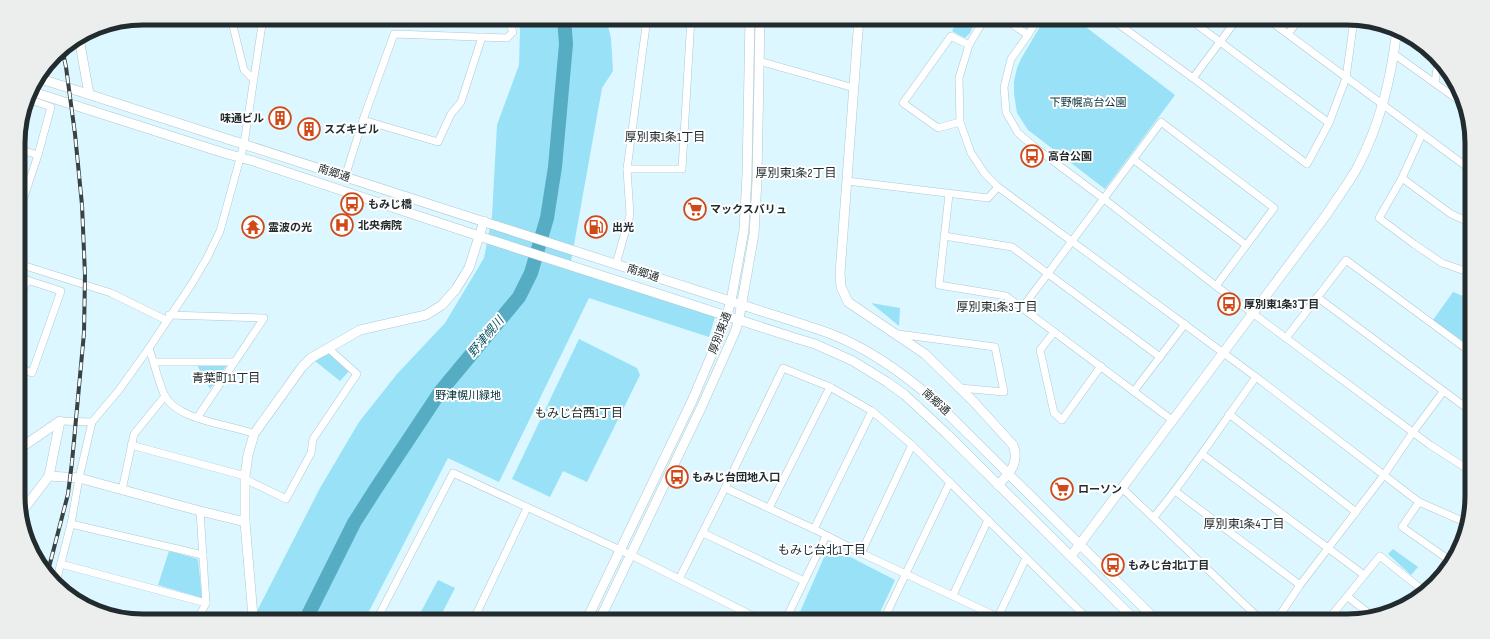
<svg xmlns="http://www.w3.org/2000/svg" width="1490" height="639" font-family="'Sofia Sans Condensed','Noto Sans JP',sans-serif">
<rect width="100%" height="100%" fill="#dcf7ff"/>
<g fill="#98e1f7">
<polygon points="517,18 606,18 611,38 613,71 602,88 570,267 701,308 715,317 709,337 589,298 499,482 448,458 364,621 252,621 320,488 359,422 397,374 445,323 484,258 492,216 497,125 519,65 520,30"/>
<polygon points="959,18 973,26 970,33 965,38 952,31"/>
<polygon points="1045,18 1074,18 1175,95 1105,189 1028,130 1017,113 1014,94 1014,81 1017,68 1021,59"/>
<polygon points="1453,292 1471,299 1472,348 1433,320"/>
<polygon points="871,303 900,308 899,326"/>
<polygon points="579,339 637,368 640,375 587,482 563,471 550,497 512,479"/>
<polygon points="329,354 349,371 340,381 315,361 320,357"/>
<polygon points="197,365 227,365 210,389"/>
<polygon points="829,546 895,580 876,621 796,621"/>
<polygon points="1393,549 1418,567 1411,575 1388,554"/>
<polygon points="169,551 198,559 202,598 158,585"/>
<polygon points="438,580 455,588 438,621 416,621"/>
</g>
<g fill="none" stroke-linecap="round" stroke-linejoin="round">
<polyline stroke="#56acc3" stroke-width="14" points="305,621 354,523 375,490 440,392 519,297 531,273 547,218 555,167 566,44 564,18"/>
<g stroke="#afc8d0" stroke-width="8">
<g id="minor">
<polyline points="231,18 244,70 253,79"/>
<polyline points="985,18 969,45 959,78 960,122 971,153 985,174 998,187 1256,377 1419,502 1467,523"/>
<polyline points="1003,18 1028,35"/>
<polyline points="1038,18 1028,35 1011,59 1004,87 1006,112 1018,133 1037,149 1104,199 1216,286 1430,445 1466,468 1472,471"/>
<polyline points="1110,18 1193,78 1307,164 1329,123 1346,78 1354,19"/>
<polyline points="1188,18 1329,123"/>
<polyline points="1266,18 1471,170"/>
<polyline points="1288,34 1300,18"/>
<polyline points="1394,54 1461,102"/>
<polyline points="759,61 854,88"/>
<polyline points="43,72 45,80"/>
<polyline points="1193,78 1238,18"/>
<polyline points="1435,83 1438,61"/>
<polyline points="363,120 438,142 451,114 461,102 482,37"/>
<polyline points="960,122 938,128 903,103 951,36 969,45"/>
<polyline points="1422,134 1402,178 1379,218 1414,244 1442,263 1471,273"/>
<polyline points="18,149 38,155"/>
<polyline points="1133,159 1246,245"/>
<polyline points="627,169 682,169 691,18"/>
<polyline points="345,177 363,120 394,34 507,38 513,32 507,18"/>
<polyline points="1402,178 1451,214 1471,223"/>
<polyline points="847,181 988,198 998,187"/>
<polyline points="949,194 939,285 1006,296 1172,420"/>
<polyline points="18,215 38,155 51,107 28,99"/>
<polyline points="944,236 1012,247 1160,357"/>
<polyline points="19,264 111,293 166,320"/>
<polyline points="616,264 630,215 627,169 647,18"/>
<polyline points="1317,297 1472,412"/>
<polyline points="19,303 27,280 61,291 32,373 19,368"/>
<polyline points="1022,308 1161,122 1274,208 1216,286"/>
<polyline points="169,315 264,318 197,418"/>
<polyline points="1054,332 1040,350 1054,413 1062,420 1101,366"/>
<polyline points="898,334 995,347 1004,392 960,388"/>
<polyline points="1286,338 1346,260 1472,353"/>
<path d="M 149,348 C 154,363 158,380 164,394 C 176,421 230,424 254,434"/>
<polyline points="154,362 234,362"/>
<polyline points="1134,391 1185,324"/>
<polyline points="1229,414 1356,512"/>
<polyline points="60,421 92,422"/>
<polyline points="131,445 245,476"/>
<polyline points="1202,454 1364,575"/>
<polyline points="245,479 286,499 311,453 313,439 357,374 328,348"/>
<polyline points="725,488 814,529 861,553 1006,621"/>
<polyline points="1122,488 1262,621"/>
<polyline points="122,490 134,434 165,396"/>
<polyline points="1175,491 1300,585"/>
<polyline points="1419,502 1402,527 1452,562"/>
<polyline points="769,508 830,387"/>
<path d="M 1154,517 C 1191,472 1222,424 1256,377"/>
<polyline points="71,524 203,555"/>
<polyline points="814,529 872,411"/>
<polyline points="703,533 804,581"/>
<polyline points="861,553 912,445"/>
<polyline points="61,564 206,603"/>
<polyline points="679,579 725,488 783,368 830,387 872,411 912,445 1090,621"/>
<polyline points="56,582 71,524 79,478 92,422 119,390 149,348 191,285 207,258 220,231 244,144 263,18"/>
<polyline points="953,595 988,520"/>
<polyline points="1348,597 1371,615"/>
<polyline points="197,621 206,603 200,511"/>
<polyline points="376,621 453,473 631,555 763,621"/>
<polyline points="473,621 527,508"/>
<polyline points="785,621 826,536"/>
<polyline points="883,621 950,482"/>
<polyline points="996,621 1026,558"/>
<polyline points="1276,621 1300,585 1384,475 1413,432 1443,392"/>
<polyline points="1327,621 1380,556 1425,592"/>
</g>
</g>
<g stroke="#afc8d0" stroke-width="10">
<g id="tertiary">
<path d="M 859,18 L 840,273 L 841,287 L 848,302 L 925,354 L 973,401 L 1013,445 C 1020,462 1010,473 998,485"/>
<polyline points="79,38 89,94"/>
<path d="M 38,78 L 764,312 C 786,319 809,326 831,334 C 870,349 904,374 935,401 L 1157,621"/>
<polyline points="30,91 224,153 253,161 488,239 795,338 815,344 853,361 887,382 905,395 947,434 1136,621"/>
<polyline points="19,449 60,421 49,476 20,514"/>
<polyline points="49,476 79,478 200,511 245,522"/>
<path d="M 1071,556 L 1327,214 C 1336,200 1347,185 1356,170 C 1380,125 1391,80 1397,29"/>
<polyline points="250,621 253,616 245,522 245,476 248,455 254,434 302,367 311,358 360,330 426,315 442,305 456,289 469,268 484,221"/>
<polyline points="586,621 692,401 723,328 731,301 744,230 747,175 750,18"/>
<polyline points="599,621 701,408 735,332 739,319 754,234 757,180 760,18"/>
</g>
</g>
<use href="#minor" stroke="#fff" stroke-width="7"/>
<use href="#tertiary" stroke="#fff" stroke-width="9"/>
<g stroke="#364245" stroke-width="4">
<polyline id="rail" points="47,575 68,494 72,462 84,333 85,275 82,205 75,134 66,67 62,48"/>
</g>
<use href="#rail" stroke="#fefefe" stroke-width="2.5" stroke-dasharray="8" stroke-linecap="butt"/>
</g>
<defs>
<g id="building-ring" transform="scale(1.15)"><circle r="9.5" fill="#fefefe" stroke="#d04918" stroke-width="1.5"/><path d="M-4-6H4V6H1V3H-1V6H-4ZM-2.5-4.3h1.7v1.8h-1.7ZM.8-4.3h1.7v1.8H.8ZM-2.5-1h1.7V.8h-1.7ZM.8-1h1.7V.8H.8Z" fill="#d04918"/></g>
<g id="bus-ring" transform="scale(1.15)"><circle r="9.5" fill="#fefefe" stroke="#d04918" stroke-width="1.5"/><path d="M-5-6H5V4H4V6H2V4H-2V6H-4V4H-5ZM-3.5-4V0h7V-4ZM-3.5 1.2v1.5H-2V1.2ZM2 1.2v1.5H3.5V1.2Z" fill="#d04918"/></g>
<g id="supermarket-ring" transform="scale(1.15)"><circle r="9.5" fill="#fefefe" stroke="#d04918" stroke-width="1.5"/><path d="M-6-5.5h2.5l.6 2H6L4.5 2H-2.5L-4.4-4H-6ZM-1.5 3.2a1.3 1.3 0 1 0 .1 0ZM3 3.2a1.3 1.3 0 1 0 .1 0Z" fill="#d04918"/></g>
<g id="hospital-ring" transform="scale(1.15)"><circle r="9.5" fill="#fefefe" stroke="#d04918" stroke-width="1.5"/><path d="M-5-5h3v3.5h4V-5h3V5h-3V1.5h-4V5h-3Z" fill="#d04918"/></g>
<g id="temple-ring" transform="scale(1.15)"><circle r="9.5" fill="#fefefe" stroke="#d04918" stroke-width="1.5"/><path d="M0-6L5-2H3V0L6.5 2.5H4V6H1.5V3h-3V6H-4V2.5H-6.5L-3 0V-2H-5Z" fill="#d04918"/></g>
<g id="fuel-ring" transform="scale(1.15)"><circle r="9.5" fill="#fefefe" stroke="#d04918" stroke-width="1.5"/><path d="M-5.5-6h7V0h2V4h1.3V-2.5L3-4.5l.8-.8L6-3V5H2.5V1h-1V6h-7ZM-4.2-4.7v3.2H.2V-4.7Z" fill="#d04918"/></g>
</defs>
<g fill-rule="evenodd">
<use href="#building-ring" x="280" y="118"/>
<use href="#building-ring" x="309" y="129"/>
<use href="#bus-ring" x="1032" y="156"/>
<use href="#bus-ring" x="352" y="204"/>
<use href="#supermarket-ring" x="695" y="209"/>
<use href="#hospital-ring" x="342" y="225"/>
<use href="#temple-ring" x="253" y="227"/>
<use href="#fuel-ring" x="596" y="227"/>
<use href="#bus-ring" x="1229" y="304"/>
<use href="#bus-ring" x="677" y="477"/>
<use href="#supermarket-ring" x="1062" y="489"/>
<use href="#bus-ring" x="1113" y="565"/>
</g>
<g text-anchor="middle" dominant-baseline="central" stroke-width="4" stroke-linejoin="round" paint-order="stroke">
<g font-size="11" fill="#05303a" stroke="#fefefe">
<text x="1088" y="102">下野幌高台公園</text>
<text x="468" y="395">野津幌川緑地</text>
</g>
<g font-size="11" font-weight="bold" fill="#222c2f" stroke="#fefefe" text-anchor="start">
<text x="264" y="118" text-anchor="end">味通ビル</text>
<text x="324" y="129">スズキビル</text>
<text x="1048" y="156">高台公園</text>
<text x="368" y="204">もみじ橋</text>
<text x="710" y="209">マックスバリュ</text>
<text x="358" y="225">北央病院</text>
<text x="268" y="227">霊波の光</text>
<text x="612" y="227">出光</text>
<text x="1244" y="304">厚別東1条3丁目</text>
<text x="692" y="477">もみじ台団地入口</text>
<text x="1078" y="489">ローソン</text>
<text x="1128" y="565">もみじ台北1丁目</text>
</g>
<g font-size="11" fill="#222c2f" stroke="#fefefe">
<text transform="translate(334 173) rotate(18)">南郷通</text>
<text transform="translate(643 273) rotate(18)">南郷通</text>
<text transform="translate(720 333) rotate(-69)">厚別東通</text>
<text transform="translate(936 402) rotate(42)">南郷通</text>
</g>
<g font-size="12" fill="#222c2f" stroke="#fefefe">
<text x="665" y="137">厚別東1条1丁目</text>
<text x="796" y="173">厚別東1条2丁目</text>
<text x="997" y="307">厚別東1条3丁目</text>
<text x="226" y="378">青葉町11丁目</text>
<text x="579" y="413">もみじ台西1丁目</text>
<text x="1244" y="524">厚別東1条4丁目</text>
<text x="822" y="550">もみじ台北1丁目</text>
</g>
<g font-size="12" font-style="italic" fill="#0a5566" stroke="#fefefe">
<text transform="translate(486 337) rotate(-50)">野津幌川</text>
</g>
</g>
<path d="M0 0H1490V639H0ZM143 25H1347A118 118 0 0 1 1465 143V496A118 118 0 0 1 1347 614H143A118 118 0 0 1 25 496V143A118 118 0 0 1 143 25Z" fill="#eceded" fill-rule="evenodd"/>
<path fill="none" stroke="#222c2f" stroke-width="5" d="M143 25H1347A118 118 0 0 1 1465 143V496A118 118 0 0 1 1347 614H143A118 118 0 0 1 25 496V143A118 118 0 0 1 143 25Z"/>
</svg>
